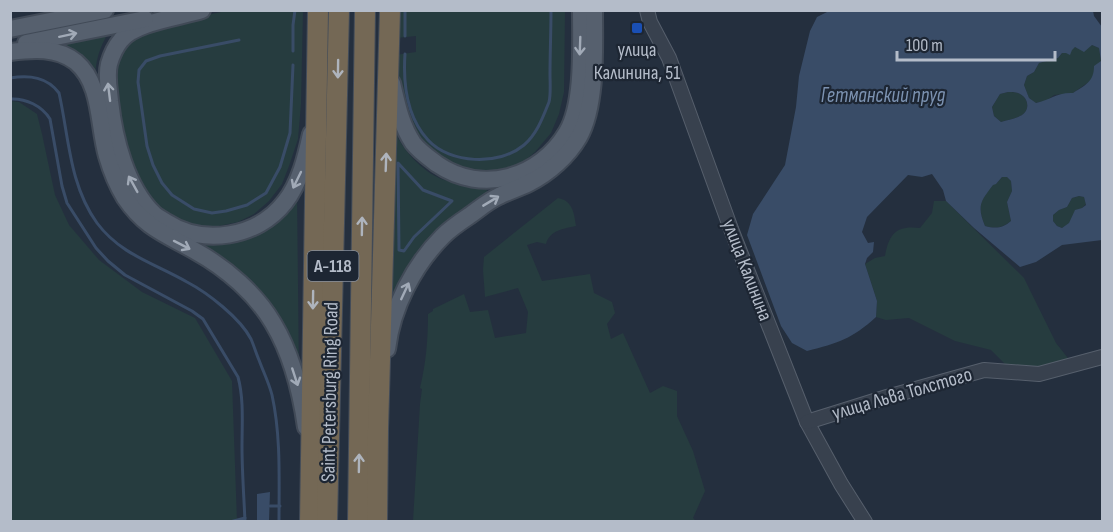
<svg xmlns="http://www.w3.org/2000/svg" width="1113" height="532" font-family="'Sofia Sans Condensed',sans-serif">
<rect width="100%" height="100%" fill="#242f3e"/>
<g fill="#263c3f">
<polygon points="226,11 303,11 301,104 298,139 289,166 282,184 269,201 254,214 238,222 214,227 193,227 158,211 132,177 112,81 121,48 153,26"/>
<polygon points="396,11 565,11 564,92 559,114 551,133 535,152 516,168 493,173 465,171 436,158 417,141 394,71 395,55 416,52 416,36 396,38"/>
<path d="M 109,31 C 99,50 96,58 95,79 L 78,55 L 62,43 Z"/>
<path d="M 1092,45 L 1099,48 L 1101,61 L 1090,81 L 1073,93 L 1054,95 L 1046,101 L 1035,103 L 1029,98 L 1024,85 L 1027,76 L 1034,72 L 1039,63 L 1058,58 L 1062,53 L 1066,53 L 1075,47 C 1083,50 1086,49 1092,45 Z"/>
<path d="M 1008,92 C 1009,92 1017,92 1018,93 C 1029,97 1031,111 1020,116 C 1015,119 1007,120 1001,122 L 994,116 L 992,107 L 1000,94 Z"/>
<polygon points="11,101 19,102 37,114 42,134 55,195 69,225 99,260 142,292 195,318 232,381 237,521 11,521"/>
<path d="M 390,123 C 400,145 416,167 439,178 C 453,184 471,185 485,187 L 488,193 L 391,304 Z"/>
<path d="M 1002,177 L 1007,177 L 1011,181 L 1012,191 L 1007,202 L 1011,221 C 1002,228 996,229 985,226 C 977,205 980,202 993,184 L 996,184 Z"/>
<polygon points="297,191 299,377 274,319 197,246 197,242 226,238"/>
<polygon points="1079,196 1084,197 1086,204 1082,208 1075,211 1069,224 1062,228 1057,226 1053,221 1053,215 1059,210 1067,207 1072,198"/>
<path d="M 558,198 C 573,201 574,213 576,226 C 563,229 550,230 546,244 L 537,242 L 527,245 L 542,281 L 590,274 L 594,293 L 612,302 L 615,313 L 607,324 L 611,339 L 623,333 L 650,393 L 663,386 L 677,391 L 677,416 L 693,451 L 705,491 L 693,518 L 696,521 L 413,521 L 420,404 L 422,389 L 420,388 C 426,363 428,340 428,314 L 433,311 L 433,309 L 464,294 L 470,312 L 488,310 L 495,338 L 526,333 L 528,312 L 518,288 L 485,297 L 483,270 L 484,257 Z"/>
<path d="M 934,201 L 946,201 L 1024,278 L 1056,343 L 1071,362 L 1022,371 L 1005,364 L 991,350 L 955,341 L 909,318 L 886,320 L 876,317 L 877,301 L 865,264 L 875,258 L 885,256 C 889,233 897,225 920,228 L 932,213 Z"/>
</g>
<g fill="#394c67" fill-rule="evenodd">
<path d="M 829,11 L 1093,11 L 1094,16 L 1102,27 L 1102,240 L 1062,245 L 1036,262 L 1020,267 L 974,228 L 946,201 L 943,190 L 932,174 L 922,177 L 908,175 L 867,217 L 862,232 L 868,243 L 874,242 L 873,252 L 867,258 L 865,264 L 877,301 L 876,317 C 852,339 838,343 807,351 L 792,343 L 781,326 L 747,235 L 753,214 L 785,165 L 796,107 L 799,76 L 810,31 L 817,17 ZM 1092,45 L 1099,48 L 1101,61 L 1094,66 C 1094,82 1085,85 1073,93 C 1057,92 1050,100 1036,103 L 1029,98 L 1024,85 L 1027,76 L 1034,72 L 1039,63 L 1058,58 L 1062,53 L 1066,53 L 1070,55 L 1072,50 L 1075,47 L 1084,52 ZM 1008,92 C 1010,92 1016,92 1018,93 C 1029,97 1031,111 1020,116 C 1015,119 1007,120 1001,122 L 994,116 L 992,107 L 1000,94 ZM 1002,177 L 1007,177 L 1011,181 L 1012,191 L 1007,202 L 1011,221 C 1003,228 996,229 985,226 C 977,206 980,202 993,185 L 996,184 ZM 1079,196 L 1084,197 L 1086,205 L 1082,208 L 1075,210 L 1069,223 L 1062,228 L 1057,226 L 1053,221 L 1053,215 L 1059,210 L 1067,207 L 1072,198 Z"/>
<polygon points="270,492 269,521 257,521 257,494"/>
</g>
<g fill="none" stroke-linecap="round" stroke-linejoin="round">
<g stroke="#394c67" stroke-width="3">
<polyline points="405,10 405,36"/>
<polyline points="239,40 160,56 146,61 139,70 138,82 147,146 153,165 162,183 172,195 194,209 212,213 226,211 247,205 266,193 280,167 290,133 293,65"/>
<polyline points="293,51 293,25 295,10"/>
<path d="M 405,54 C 403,83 407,117 428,140 C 450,164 499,166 524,145 C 537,134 543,117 549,102 C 551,94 550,83 550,74 C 550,53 551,32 551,10"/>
<path d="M 10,78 C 30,75 47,77 59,93 C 69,137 69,184 97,223 C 121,255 154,263 187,282 C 208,293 240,318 251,339 C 254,346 256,353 259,360 C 263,371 269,383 272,395 C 281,436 279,479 279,522"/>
<path d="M 10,99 C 26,98 42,106 50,119 L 62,186 L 67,203 L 96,248 L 108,261 L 125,275 L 192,311 L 203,319 L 238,377 C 244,399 242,424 242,447 C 242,472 244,497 245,522"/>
<polygon points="398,163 423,190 452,201 414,237 404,251 399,250"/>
<polyline points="270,506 280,506"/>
<polyline points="230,522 245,518"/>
</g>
<g stroke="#565f6c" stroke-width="16">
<g id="minor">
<polyline points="647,10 650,22 669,58 731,229 807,422 841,484 865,522"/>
<polyline points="807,422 887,397 984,370 1039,374 1102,357"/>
</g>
</g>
<g stroke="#414a57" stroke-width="20">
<g id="major">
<path d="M 202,10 C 181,17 135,22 121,40 C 116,46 111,57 109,64 C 106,76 109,89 110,101 C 114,138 126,187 154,214 C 157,217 162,219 166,222 C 203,246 257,238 285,202 C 300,183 306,157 311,134"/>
<polyline points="10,29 105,10"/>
<polyline points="26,43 145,19"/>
<path d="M 10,52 C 33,49 57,47 76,62 C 102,84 98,125 107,156 C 111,170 117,185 125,198 C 146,229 166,234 197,252 C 226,268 256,294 273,323 C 291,353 301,392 306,427"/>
<path d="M 392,83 C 397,104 401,125 413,143 C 419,151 429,158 437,164 C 482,195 540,178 567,132 C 584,104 581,44 581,10"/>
<path d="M 387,349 C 392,307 414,265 443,236 C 451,228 460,222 469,216 C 479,209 488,201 499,196 C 509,191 519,188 529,183 C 549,173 568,156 579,137 C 597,105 594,47 594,10"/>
</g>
</g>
<g stroke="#434c59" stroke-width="22">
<g id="highway">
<polyline points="310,522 318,10"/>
<polyline points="327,522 339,10"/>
<polyline points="358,522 365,10"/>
<polyline points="377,522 378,430 390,10"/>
</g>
</g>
<use href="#minor" stroke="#38414e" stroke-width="14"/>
<use href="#major" stroke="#56606e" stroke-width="16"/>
<use href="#highway" stroke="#746855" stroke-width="20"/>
</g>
<defs><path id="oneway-shaft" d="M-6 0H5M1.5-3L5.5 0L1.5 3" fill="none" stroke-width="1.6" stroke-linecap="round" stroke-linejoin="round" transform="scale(1.5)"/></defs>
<g stroke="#a1aab7">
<use href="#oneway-shaft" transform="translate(68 35) rotate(-12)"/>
<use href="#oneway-shaft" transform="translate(580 46) rotate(92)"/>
<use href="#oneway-shaft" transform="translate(109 92) rotate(-97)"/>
<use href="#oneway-shaft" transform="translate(297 180) rotate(116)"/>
<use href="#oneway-shaft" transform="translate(133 184) rotate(-119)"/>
<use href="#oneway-shaft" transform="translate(491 201) rotate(-31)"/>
<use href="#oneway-shaft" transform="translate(182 245) rotate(27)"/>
<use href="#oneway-shaft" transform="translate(405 291) rotate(-65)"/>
<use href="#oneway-shaft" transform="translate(295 377) rotate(72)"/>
</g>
<g stroke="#aeb4bd">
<use href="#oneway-shaft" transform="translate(338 69) rotate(91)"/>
<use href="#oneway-shaft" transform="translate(386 162) rotate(-88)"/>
<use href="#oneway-shaft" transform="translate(362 226) rotate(-89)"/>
<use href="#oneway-shaft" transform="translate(313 300) rotate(91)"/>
<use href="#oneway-shaft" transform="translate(359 463) rotate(-89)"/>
</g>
<rect fill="#1a4fb4" stroke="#1d2633" stroke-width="2" x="631" y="22" width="12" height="12" rx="3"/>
<g text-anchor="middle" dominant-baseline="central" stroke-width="4.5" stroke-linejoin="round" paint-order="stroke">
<rect fill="#1d2633" stroke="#878f9c" stroke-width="1.5" x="307.5" y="251" width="51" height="30" rx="4.5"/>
<g font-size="18" font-weight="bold" fill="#b4bcc9">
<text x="333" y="266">А-118</text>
</g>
<g font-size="20" fill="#b4bcc9" stroke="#1d2633">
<text x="637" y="50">улица<tspan x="637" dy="23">Калинина, 51</tspan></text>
</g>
<g font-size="20" fill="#b4bcc9" stroke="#1d2633">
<text transform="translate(747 270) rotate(69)">улица Калинина</text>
<text transform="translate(330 392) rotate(-89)">Saint Petersburg Ring Road</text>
<text transform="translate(902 394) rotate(-16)">улица Льва Толстого</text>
</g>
<g font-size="21" font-style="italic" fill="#7c92b1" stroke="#1d2633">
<text x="883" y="95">Гетманский пруд</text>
</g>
</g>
<rect width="1113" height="532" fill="none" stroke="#b4bcc9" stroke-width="24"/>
<path d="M897 51v9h158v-9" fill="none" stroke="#b4bcc9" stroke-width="3"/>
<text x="906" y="51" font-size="18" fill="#b4bcc9" stroke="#1d2633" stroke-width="4.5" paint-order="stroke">100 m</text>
</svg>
